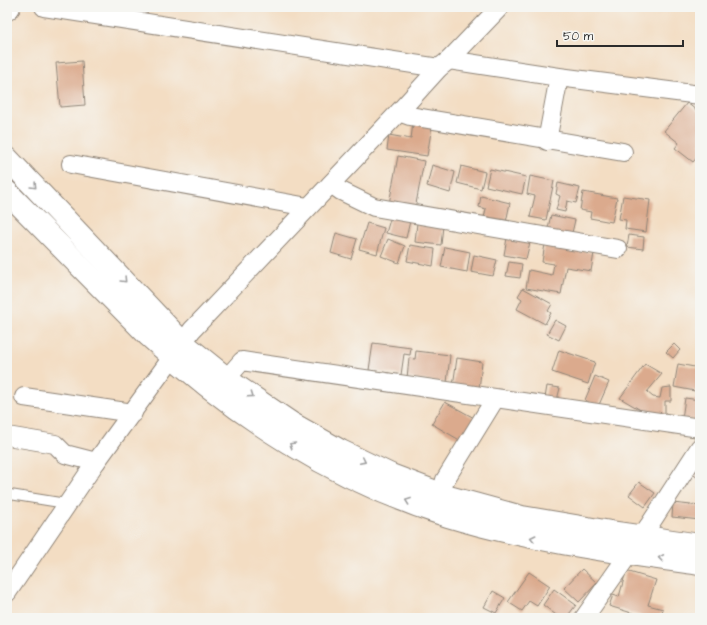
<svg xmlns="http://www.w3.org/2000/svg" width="707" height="625" font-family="'Architects Daughter',sans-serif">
<rect width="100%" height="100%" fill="#f6f6f2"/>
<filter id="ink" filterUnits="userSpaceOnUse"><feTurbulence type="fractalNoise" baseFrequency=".025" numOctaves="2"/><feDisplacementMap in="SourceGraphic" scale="8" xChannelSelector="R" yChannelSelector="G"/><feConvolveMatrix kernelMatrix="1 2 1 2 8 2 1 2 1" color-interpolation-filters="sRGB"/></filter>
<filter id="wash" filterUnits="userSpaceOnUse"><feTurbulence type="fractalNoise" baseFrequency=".012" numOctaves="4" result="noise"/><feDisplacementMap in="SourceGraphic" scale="16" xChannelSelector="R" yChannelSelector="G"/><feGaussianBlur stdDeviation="0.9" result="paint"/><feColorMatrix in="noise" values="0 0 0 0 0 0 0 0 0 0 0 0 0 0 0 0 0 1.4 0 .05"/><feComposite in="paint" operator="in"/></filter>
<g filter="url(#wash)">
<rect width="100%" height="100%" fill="#f3ddc3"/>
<g id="blocks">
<g fill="#dbaa8d">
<polygon points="82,61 85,105 60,107 56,63"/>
<polygon points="687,103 700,113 700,154 693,162 675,148 679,143 664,131"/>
<polygon points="413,123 432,126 427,156 387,150 389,135 411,139"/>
<polygon points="398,156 424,161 415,209 389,204"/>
<polygon points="432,165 455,172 450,193 427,186"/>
<polygon points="461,166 485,172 481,189 457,183"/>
<polygon points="490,169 526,177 522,194 486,186"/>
<polygon points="530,176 554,181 546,220 530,217 535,196 527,194"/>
<polygon points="558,183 580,188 576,203 567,201 565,212 556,210 560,196 556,194"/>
<polygon points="583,192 617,198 612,222 590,218 591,212 580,210"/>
<polygon points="481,196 510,203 505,227 483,222 486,209 479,207"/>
<polygon points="623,196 650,200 646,232 625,229 626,220 619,219"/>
<polygon points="551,215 575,220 571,237 547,232"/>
<polygon points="391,216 410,221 406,238 386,233"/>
<polygon points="367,223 384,228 377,254 359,249"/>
<polygon points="417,223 443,226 441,245 415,242"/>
<polygon points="336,233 357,239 351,259 331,253"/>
<polygon points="629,235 644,237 643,249 627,247"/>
<polygon points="507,238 530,242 526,259 504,255"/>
<polygon points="388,239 405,246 399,263 381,256"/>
<polygon points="545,244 594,253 591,271 566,267 561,294 526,288 529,270 552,275 554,264 542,262"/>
<polygon points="410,245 435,249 433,266 407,261"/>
<polygon points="445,247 470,252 467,272 441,267"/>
<polygon points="474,255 497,260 493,276 471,272"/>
<polygon points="509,262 522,264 520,278 506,276"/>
<polygon points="523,288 552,304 548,311 551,313 545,324 517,309 522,299 518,296"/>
<polygon points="555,320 566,326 559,340 547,334"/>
<polygon points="373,343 411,348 410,355 404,354 401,375 369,370"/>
<polygon points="674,344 680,350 673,358 666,352"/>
<polygon points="559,350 595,362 588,384 552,372"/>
<polygon points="416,351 450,355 447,383 407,378 409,358 415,359"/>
<polygon points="457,358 482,362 479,390 453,386"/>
<polygon points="645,364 662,374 647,392 653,397 660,398 662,388 671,387 671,401 665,401 665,415 644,412 620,398"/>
<polygon points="678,364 700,368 700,392 674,387"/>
<polygon points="595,376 609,382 598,407 585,400"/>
<polygon points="547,386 560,388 557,400 545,398"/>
<polygon points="685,398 700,400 700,422 682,419"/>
<polygon points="445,402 476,419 463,442 432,424"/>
<polygon points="696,466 700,469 700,479 692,474"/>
<polygon points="639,482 655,493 645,507 629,495"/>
<polygon points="673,503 700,506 700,520 672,517"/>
<polygon points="582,569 597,583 579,602 564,588"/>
<polygon points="626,571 656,580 648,605 663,609 660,618 645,618 645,617 609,606 613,595 619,597"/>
<polygon points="529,572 550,586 537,606 529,601 522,611 508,602"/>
<polygon points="554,589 576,605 566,618 560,618 543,605"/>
<polygon points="493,591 505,598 496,613 484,607"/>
</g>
</g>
</g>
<g filter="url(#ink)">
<use href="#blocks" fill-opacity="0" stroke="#8f8477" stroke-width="1"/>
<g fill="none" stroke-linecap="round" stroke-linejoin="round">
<g stroke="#8f8477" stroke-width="11">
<polyline id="lane" points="7,494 69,504"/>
</g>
<g stroke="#8f8477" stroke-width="20">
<g id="street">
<polyline points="44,7 439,68"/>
<polyline points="449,60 559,77 700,95"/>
<polyline points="399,112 410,116 623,152"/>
<polyline points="547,141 559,77"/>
<polyline points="71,164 308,207"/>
<polyline points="331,184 341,191 374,207 618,249"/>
<polyline points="227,378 242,361 700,428"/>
<polyline points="24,397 133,413"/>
<polyline points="7,436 55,444 65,454 96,462"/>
<polyline points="441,494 445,480 495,399"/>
<polyline points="7,593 96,462 192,330 399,112 439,68 449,60 500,7"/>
<polyline points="584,618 650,524 700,447"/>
</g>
</g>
<g stroke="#8f8477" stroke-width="24">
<g id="secondary">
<polyline points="7,9 9,7"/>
<polyline points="7,158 183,343 235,385 291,423 341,451 391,475 449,497 522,517 611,532 700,545"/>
<path d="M 7,192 L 149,336 C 234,415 336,481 448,516 C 530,541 615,552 700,564"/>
</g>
</g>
<use href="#lane" stroke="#fff" stroke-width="9"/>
<use href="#street" stroke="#fff" stroke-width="18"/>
<use href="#secondary" stroke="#fff" stroke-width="22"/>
</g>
<defs><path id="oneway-chevron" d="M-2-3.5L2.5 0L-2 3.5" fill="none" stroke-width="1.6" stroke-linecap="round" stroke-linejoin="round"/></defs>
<g stroke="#a0a0a0">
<use href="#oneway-chevron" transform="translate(34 186) rotate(46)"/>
<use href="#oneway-chevron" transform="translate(124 280) rotate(46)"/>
<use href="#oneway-chevron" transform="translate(251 395) rotate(34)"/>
<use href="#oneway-chevron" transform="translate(292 445) rotate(-149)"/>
<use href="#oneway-chevron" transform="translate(363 461) rotate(26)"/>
<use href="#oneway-chevron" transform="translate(408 501) rotate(-160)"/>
<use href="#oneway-chevron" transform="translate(533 538) rotate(-167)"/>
<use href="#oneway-chevron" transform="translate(661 558) rotate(-172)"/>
</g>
</g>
<rect width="707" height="625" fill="none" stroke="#f6f6f2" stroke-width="24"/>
<path d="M557 40v6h126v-6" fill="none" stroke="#2b2b2b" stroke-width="2"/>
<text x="563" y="40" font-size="12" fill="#2b2b2b" stroke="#f6f6f2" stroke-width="3" paint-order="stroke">50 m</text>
</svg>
